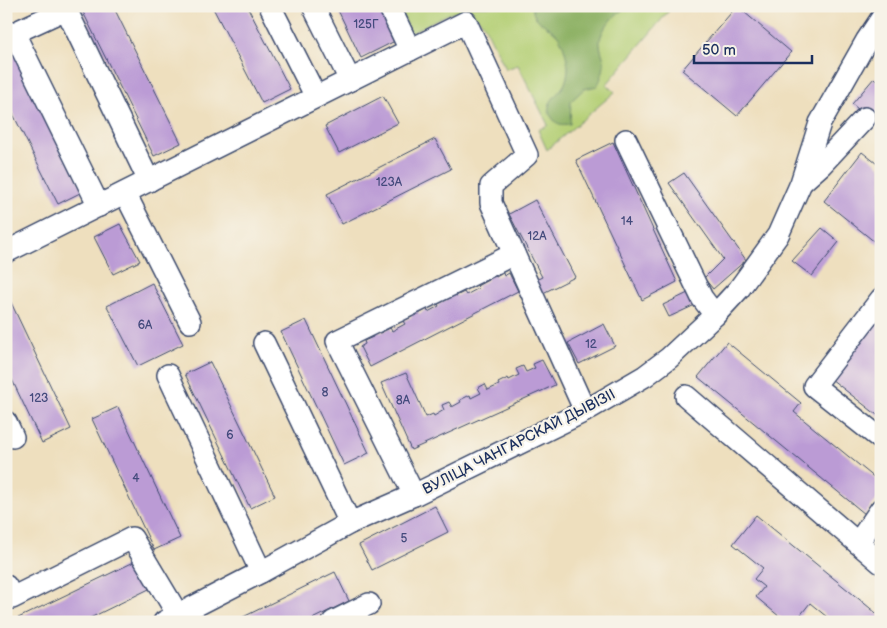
<svg xmlns="http://www.w3.org/2000/svg" width="887" height="628" font-family="'Balsamiq Sans',sans-serif">
<rect width="100%" height="100%" fill="#f7f3e8"/>
<filter id="ink" filterUnits="userSpaceOnUse"><feTurbulence type="fractalNoise" baseFrequency=".02" numOctaves="2"/><feDisplacementMap in="SourceGraphic" scale="10" xChannelSelector="R" yChannelSelector="G"/><feConvolveMatrix kernelMatrix="1 2 1 2 8 2 1 2 1" color-interpolation-filters="sRGB"/></filter>
<filter id="wash" filterUnits="userSpaceOnUse"><feTurbulence type="fractalNoise" baseFrequency=".0096" numOctaves="4" result="noise"/><feDisplacementMap in="SourceGraphic" scale="20" xChannelSelector="R" yChannelSelector="G"/><feGaussianBlur stdDeviation="1.12" result="paint"/><feColorMatrix in="noise" values="0 0 0 0 0 0 0 0 0 0 0 0 0 0 0 0 0 1.4 0 .05"/><feComposite in="paint" operator="in"/></filter>
<g filter="url(#wash)">
<rect width="100%" height="100%" fill="#eedfbe"/>
<path fill="#b4cf75" stroke="#687f6a" d="M 398,6 L 673,6 L 607,84 L 615,92 L 547,150 L 538,130 L 548,125 L 518,65 L 506,69 C 501,60 497,50 492,41 C 485,26 477,8 457,12 C 443,14 424,27 411,33 Z"/>
<path fill="#8fb266" stroke="#557062" d="M 533,6 L 627,6 C 618,14 605,23 601,36 C 598,44 602,52 604,60 C 605,68 601,80 597,86 L 584,89 L 571,101 L 570,124 C 563,125 557,125 553,119 C 540,103 560,95 565,83 C 567,78 568,72 568,67 C 567,58 564,45 559,37 C 552,26 530,22 533,6 Z"/>
<g id="blocks">
<g fill="#bb9bd5">
<polygon points="80,6 113,6 181,143 154,156"/>
<polygon points="212,6 247,6 290,89 262,103"/>
<polygon points="336,6 378,6 395,41 361,58"/>
<polygon points="737,6 791,52 737,116 682,70"/>
<polygon points="6,37 84,191 58,204 6,100"/>
<polygon points="874,78 881,84 881,128 852,104"/>
<polygon points="383,96 398,123 339,153 325,126"/>
<polygon points="435,139 451,169 342,224 327,194"/>
<polygon points="613,142 677,282 642,300 576,160"/>
<polygon points="862,152 881,167 881,247 824,201"/>
<polygon points="684,173 746,260 713,289 704,278 723,259 669,183"/>
<polygon points="535,200 575,277 541,294 534,281 542,277 509,214"/>
<polygon points="120,224 140,261 113,274 94,237"/>
<polygon points="822,228 839,242 812,276 792,261"/>
<polygon points="493,272 496,277 503,273 504,276 509,273 518,291 370,367 360,347 365,344 364,341 373,337 371,333 378,329 380,333 390,328 392,331 405,324 403,321 412,317 409,313 417,309 419,314 427,309 428,312 439,306 438,304 448,299 446,296 454,292 456,296 464,292 466,295 479,288 477,286 488,280 486,276"/>
<polygon points="152,283 183,344 138,366 107,306"/>
<polygon points="6,292 71,429 42,443 6,367"/>
<polygon points="690,292 695,305 669,317 663,305"/>
<polygon points="881,315 881,418 831,379"/>
<polygon points="306,320 369,453 344,465 281,332"/>
<polygon points="604,324 615,346 579,364 568,343"/>
<polygon points="727,342 801,403 794,412 881,483 881,495 865,514 698,377"/>
<polygon points="542,360 555,385 411,450 381,383 406,373 426,417 433,414 434,416 444,410 442,405 449,402 452,407 461,402 460,400 470,395 471,398 481,393 478,388 485,384 488,390 499,385 498,383 508,378 509,380 519,375 516,369 523,366 526,372 535,368 533,364"/>
<polygon points="210,362 275,496 250,508 185,374"/>
<polygon points="118,407 180,538 154,550 92,419"/>
<polygon points="435,506 448,532 372,570 359,545"/>
<polygon points="756,515 881,617 881,622 833,622 810,603 795,622 786,622 756,597 764,587 754,579 763,568 733,544"/>
<polygon points="136,561 149,589 82,622 10,622"/>
<polygon points="335,572 349,601 306,622 233,622"/>
</g>
</g>
</g>
<g filter="url(#ink)">
<use href="#blocks" fill-opacity="0" stroke="#3b496c" stroke-width="1"/>
<g fill="none" stroke-linecap="round" stroke-linejoin="round">
<g stroke="#3b496c" stroke-width="24">
<g id="minor">
<polyline points="270,6 316,97"/>
<polyline points="313,6 350,80"/>
<polyline points="389,6 410,50"/>
<polyline points="626,140 702,298 715,315"/>
<polyline points="803,181 821,165 865,118"/>
<polyline points="125,193 190,322"/>
<polyline points="99,206 14,33 66,9 149,181"/>
<polyline points="6,252 466,22 527,155 491,186 491,203 585,411"/>
<polyline points="881,299 814,386 881,439"/>
<polyline points="264,343 350,523"/>
<polyline points="168,375 261,572"/>
<polyline points="686,396 881,563"/>
<polyline points="6,422 13,437"/>
<polyline points="414,495 337,341 514,254"/>
<polyline points="858,543 881,509"/>
<polyline points="6,586 12,598 132,538 178,615"/>
<polyline points="164,622 261,572 350,523 414,495 585,411 645,376 669,358 715,315 739,289 778,235 801,183 820,123 867,40 881,19"/>
<polyline points="333,622 369,604"/>
</g>
</g>
<use href="#minor" stroke="#fff" stroke-width="21"/>
</g>
</g>
<g text-anchor="middle" dominant-baseline="central" stroke-width="4.5" stroke-linejoin="round" paint-order="stroke">
<g font-size="12" fill="#434a7c">
<text x="366" y="24">125Г</text>
<text x="389" y="182">123А</text>
<text x="627" y="221">14</text>
<text x="537" y="236">12А</text>
<text x="145" y="325">6А</text>
<text x="591" y="344">12</text>
<text x="325" y="392">8</text>
<text x="39" y="398">123</text>
<text x="403" y="400">8А</text>
<text x="230" y="435">6</text>
<text x="136" y="478">4</text>
<text x="404" y="538">5</text>
</g>
<g font-size="15" fill="#1b2f5e" stroke="#f7f3e8">
<text transform="translate(519 442) rotate(-27)">ВУЛІЦА ЧАНГАРСКАЙ ДЫВІЗІІ</text>
</g>
</g>
<rect width="887" height="628" fill="none" stroke="#f7f3e8" stroke-width="25"/>
<path d="M694 55v8h118v-8" fill="none" stroke="#1b2f5e" stroke-width="2.5"/>
<text x="702" y="55" font-size="15" fill="#1b2f5e" stroke="#f7f3e8" stroke-width="4" paint-order="stroke">50 m</text>
</svg>
